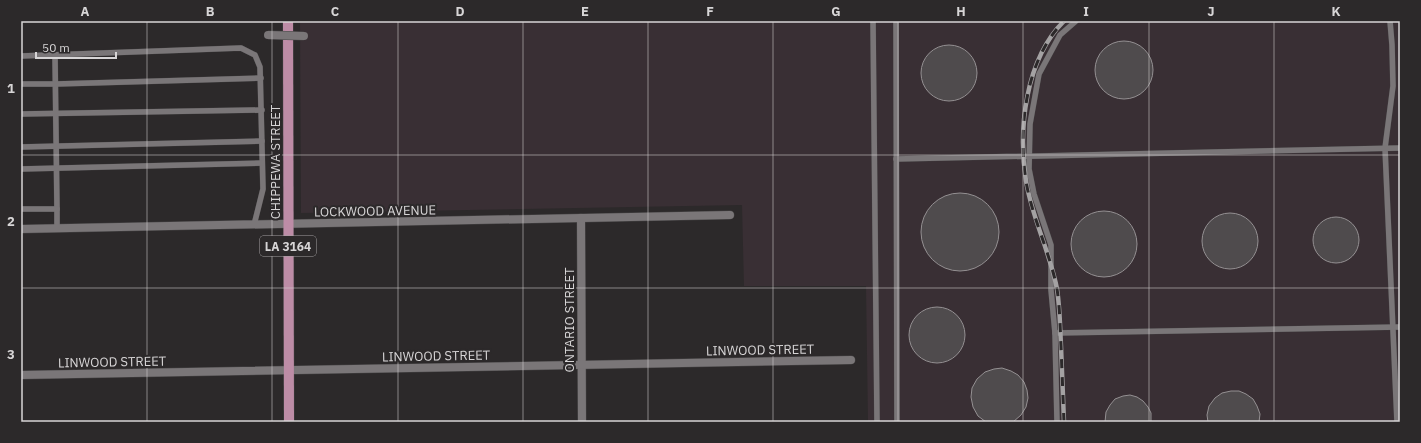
<svg xmlns="http://www.w3.org/2000/svg" width="1421" height="443" font-family="'IBM Plex Sans',sans-serif">
<rect width="100%" height="100%" fill="#2c292a"/>
<polygon fill="#392f34" points="300,21 1400,21 1400,422 868,422 866,286 744,286 742,205 301,213"/>
<g fill="#4f4b4d" stroke="#949092">
<circle cx="1124" cy="70" r="29"/>
<circle cx="949" cy="73" r="28"/>
<circle cx="960" cy="232" r="39"/>
<circle cx="1104" cy="244" r="33"/>
<circle cx="1230" cy="241" r="28"/>
<circle cx="1336" cy="240" r="23"/>
<circle cx="937" cy="335" r="28"/>
<polygon points="1002,368 1011,371 1018,375 1024,382 1027,390 1028,398 1026,407 1021,415 1013,422 986,422 978,416 973,407 971,397 972,388 977,379 985,372 994,369"/>
<polygon points="1231,391 1239,391 1246,394 1253,399 1257,406 1260,414 1259,422 1208,422 1207,415 1209,406 1215,398 1222,393"/>
<polygon points="1130,395 1137,397 1143,401 1148,407 1151,413 1151,422 1105,422 1106,412 1110,405 1115,399 1123,396"/>
</g>
<g fill="none" stroke-linecap="round" stroke-linejoin="round">
<g stroke="#474546" stroke-width="6">
<g id="lane">
<polyline points="873,21 877,422"/>
<polyline points="896,21 897,422"/>
<polyline points="1390,21 1392,45 1393,86 1385,148 1397,422"/>
<polyline points="21,56 241,48 255,55 260,67 263,189 254,225"/>
<polyline points="55,56 57,209"/>
<polyline points="21,84 56,84 261,78"/>
<polyline points="21,114 262,110"/>
<polyline points="21,147 262,141"/>
<polyline points="896,159 1400,148"/>
<polyline points="21,169 262,163"/>
<polyline points="21,209 57,209 57,229"/>
<polyline points="1055,333 1400,327"/>
<polyline points="1057,422 1055,333 1051,290 1051,245 1034,194 1029,169 1030,124 1039,74 1060,35 1076,21"/>
</g>
</g>
<g stroke="#474546" stroke-width="9">
<g id="street">
<polyline points="581,218 582,422"/>
<polyline points="21,229 730,215"/>
<polyline points="21,375 851,360"/>
</g>
</g>
<g stroke="#474546" stroke-width="11">
<polyline id="primary" points="288,21 289,422"/>
</g>
<use href="#lane" stroke="#7a7678" stroke-width="5.5"/>
<use href="#street" stroke="#7a7678" stroke-width="8"/>
<use href="#primary" stroke="#bd8ca6" stroke-width="10"/>
<g stroke="#a4a2a3" stroke-width="4.5">
<path id="rail" d="M 1064,422 C 1063,397 1062,372 1061,346 C 1060,327 1060,308 1057,289 C 1050,252 1032,218 1026,181 C 1018,129 1025,60 1064,21"/>
</g>
<use href="#rail" stroke="#2c292a" stroke-width="3" stroke-dasharray="9" stroke-linecap="butt"/>
<g stroke="#474546" stroke-width="9" stroke-linecap="butt">
<polyline id="street-bridge" points="268,35 304,36"/>
</g>
<use href="#street-bridge" stroke="#7a7678" stroke-width="8"/>
</g>
<path fill="none" stroke="#d7d5d6" stroke-width="1" stroke-opacity="0.55" d="M 147,21 L 147,422M 272,21 L 272,422M 398,21 L 398,422M 523,21 L 523,422M 648,21 L 648,422M 773,21 L 773,422M 898,21 L 898,422M 1023,21 L 1023,422M 1149,21 L 1149,422M 1274,21 L 1274,422M 21,155 L 1400,155M 21,288 L 1400,288"/>
<g text-anchor="middle" dominant-baseline="central" stroke-width="4" stroke-linejoin="round" paint-order="stroke">
<rect fill="#2c292a" stroke="#a4a1a2" stroke-width="1" x="260" y="236" width="56" height="20" rx="3"/>
<g font-size="12" font-weight="bold" fill="#d7d5d6">
<text x="288" y="246">LA 3164</text>
</g>
<g font-size="13" fill="#d7d5d6" stroke="#2c292a">
<text transform="translate(275 162) rotate(-90)">CHIPPEWA STREET</text>
<text transform="translate(375 211) rotate(-1)">LOCKWOOD AVENUE</text>
<text transform="translate(569 320) rotate(-90)">ONTARIO STREET</text>
<text transform="translate(760 350) rotate(-1)">LINWOOD STREET</text>
<text transform="translate(436 356) rotate(-1)">LINWOOD STREET</text>
<text transform="translate(112 362) rotate(-1)">LINWOOD STREET</text>
</g>
</g>
<rect width="1421" height="443" fill="none" stroke="#2c292a" stroke-width="44"/>
<path d="M36 52v6h80v-6" fill="none" stroke="#d7d5d6" stroke-width="2"/>
<text x="42" y="52" font-size="12" fill="#d7d5d6" stroke="#2c292a" stroke-width="3" paint-order="stroke">50 m</text>
<rect x="22" y="22" width="1377" height="399" fill="none" stroke="#d7d5d6" stroke-width="1.5"/>
<g font-size="13" text-anchor="middle" font-weight="bold" fill="#d7d5d6">
<text x="85" y="16">A</text>
<text x="210" y="16">B</text>
<text x="335" y="16">C</text>
<text x="460" y="16">D</text>
<text x="585" y="16">E</text>
<text x="710" y="16">F</text>
<text x="836" y="16">G</text>
<text x="961" y="16">H</text>
<text x="1086" y="16">I</text>
<text x="1211" y="16">J</text>
<text x="1336" y="16">K</text>
<text x="11" y="93">1</text>
<text x="11" y="226">2</text>
<text x="11" y="359">3</text>
</g>
</svg>
